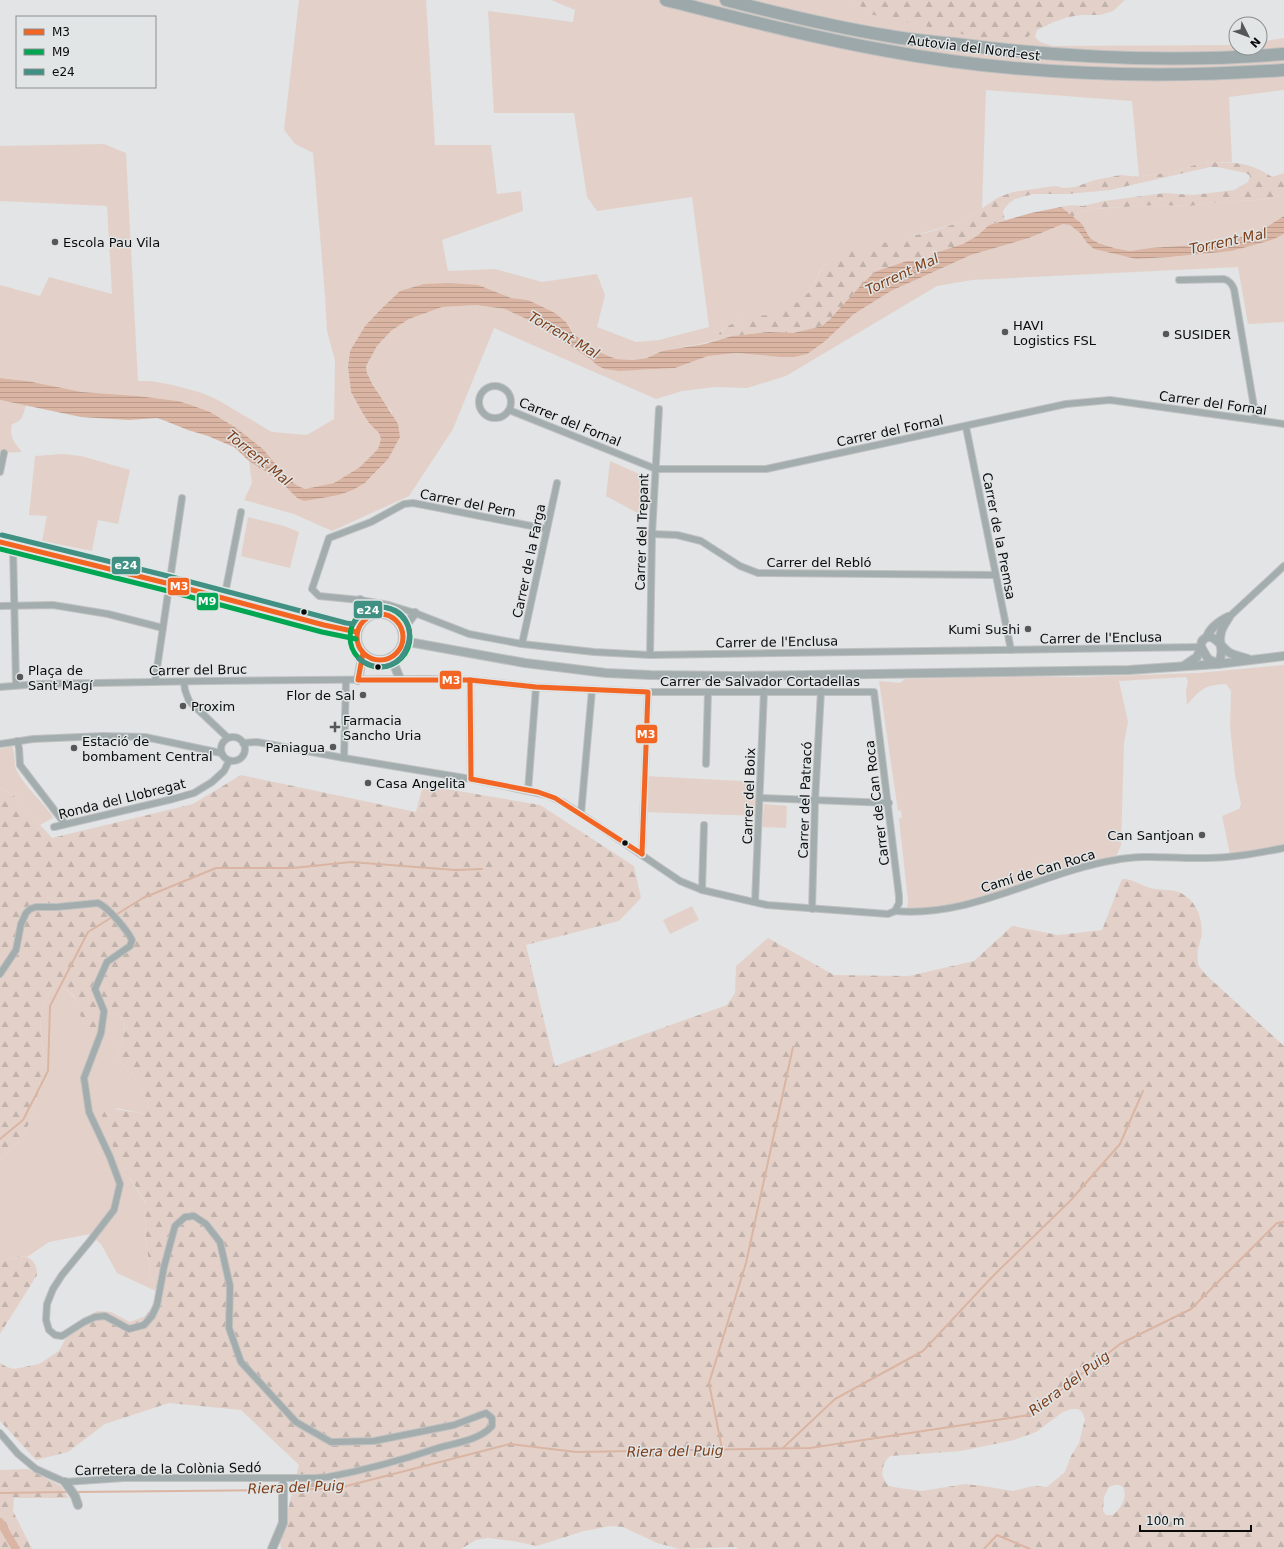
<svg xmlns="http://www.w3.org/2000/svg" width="1284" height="1549" font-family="'DejaVu Sans',sans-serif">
<defs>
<pattern id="forest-firs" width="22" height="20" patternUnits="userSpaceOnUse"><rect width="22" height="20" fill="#e3d1c9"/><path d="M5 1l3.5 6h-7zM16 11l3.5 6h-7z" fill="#c1b2ab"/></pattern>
<pattern id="water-rules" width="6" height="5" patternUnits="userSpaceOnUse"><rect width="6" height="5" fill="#dab5a3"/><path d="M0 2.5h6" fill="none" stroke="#ba9a8b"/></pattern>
</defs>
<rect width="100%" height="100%" fill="#e2e4e5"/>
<g fill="#e3d1c9">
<path d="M 299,0 L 426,0 L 435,145 L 491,145 L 497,194 L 521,191 L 523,211 L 442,240 L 448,271 L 495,269 L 542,282 L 597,274 L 605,295 L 597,327 L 636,342 L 659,340 L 709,327 L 692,197 L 597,211 L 587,197 L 574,113 L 494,113 L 488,11 L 573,22 L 575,10 L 551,0 L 854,0 L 869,14 L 1022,41 L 1037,30 L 1035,37 L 1040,42 L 1052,46 L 1236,45 L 1236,48 L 1260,48 L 1260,42 L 1284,38 L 1284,90 L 1229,97 L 1232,162 L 1203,162 L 1178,171 L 1139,177 L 1132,101 L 986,90 L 982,208 L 961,222 L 835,258 C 819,265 819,277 810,290 C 804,298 797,303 789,308 C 765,322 741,310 718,334 L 732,336 L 705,343 L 662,351 L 647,358 L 633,360 L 616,359 L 599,352 L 585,343 L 573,334 L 566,322 L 528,300 L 511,298 L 477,285 L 400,291 L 380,310 L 365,326 L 350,351 L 348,367 L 351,392 L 362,412 L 369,423 L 379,432 L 381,439 L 378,449 L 360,467 L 334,483 L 305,489 L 298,486 L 287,478 L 263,449 L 235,427 L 224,420 L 191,405 L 178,401 L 138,396 L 82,392 L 13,379 L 0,378 L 0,285 L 40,296 L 49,277 L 112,294 L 107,206 L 0,201 L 0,146 L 104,144 L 126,153 L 138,381 L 151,381 L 173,385 L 202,393 L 216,399 L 272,432 L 307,435 L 334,419 L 335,361 L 327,331 L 325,295 L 313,153 L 295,144 L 284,130 Z"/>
<polygon points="1284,196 1284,216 1263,229 1235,239 1207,244 1150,248 1130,251 1114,248 1098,243 1090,238 1082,224 1072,217 1080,212 1092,209 1156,205 1190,206 1207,203 1257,200"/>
<polygon points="1063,224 1070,225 1080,233 1087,243 1094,249 1136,259 1170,257 1232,251 1272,240 1284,234 1284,322 1248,324 1238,267 972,280 937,286 786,376 747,388 715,387 682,391 656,399 494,328 453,429 409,496 332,531 294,514 244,500 252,483 249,461 279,480 297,498 311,500 339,495 353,490 365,483 379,469 392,412 383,402 367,373 366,366 369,358 377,346 391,331 409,319 442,307 476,305 505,309 535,323 589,358 598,366 640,370 674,368 708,356 737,353 766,356 824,342 854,314 891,291 971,255 1029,238"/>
<path d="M 0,400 L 26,405 C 23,415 23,421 12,424 C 9,437 14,442 22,452 L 0,453 Z"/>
<polygon points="62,454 81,456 130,470 118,524 98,520 92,551 42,541 47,516 29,515 35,456"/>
<polygon points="610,461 646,477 645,517 606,496"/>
<polygon points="248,517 284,526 299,532 290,568 241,556"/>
<path d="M 1284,665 L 1284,845 L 1246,853 L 1230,854 L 1222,816 L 1239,809 L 1241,804 L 1235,775 L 1230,726 L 1231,691 L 1226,684 C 1204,685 1201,689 1187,705 L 1186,691 L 1188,681 L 1186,677 L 1119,681 L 1128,722 L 1124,743 L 1121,845 L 1116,857 L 1080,866 L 958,904 L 910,910 L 907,907 L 908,901 L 899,819 L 902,817 L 901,810 L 898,811 L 879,681 L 900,683 L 905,679 L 1012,676 L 1078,677 L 1198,673 Z"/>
<path d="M 12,746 C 16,754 13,763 17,771 C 24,785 42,802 52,815 L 53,818 L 40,825 L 14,796 L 0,788 L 0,749 Z"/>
<polygon points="645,776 760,782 759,816 643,812"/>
<polygon points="764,804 787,806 786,828 762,827"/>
<polygon points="692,906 699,920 670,934 663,920"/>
<path d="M 56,986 C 75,990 81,1007 83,1024 L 105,1019 L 111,1015 L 118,1014 C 133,1027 119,1042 116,1058 C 131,1071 146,1089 149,1109 L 145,1114 L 116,1108 L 124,1168 L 146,1204 L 145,1226 L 147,1248 L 150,1270 L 156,1291 L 117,1273 L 101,1244 L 90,1234 L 49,1242 L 27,1257 L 20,1256 L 0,1262 L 0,1160 C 29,1138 36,1109 41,1075 C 42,1068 44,1061 44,1054 C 44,1051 43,1048 42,1045 C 40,1024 38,1000 56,986 Z"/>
</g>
<g fill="url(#forest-firs)" fill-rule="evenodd">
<polygon points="854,0 1125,0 1113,11 1107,13 1100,15 1081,15 1068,17 1054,22 1037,30 1022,41 994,41 869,14"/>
<path d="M 1203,162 C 1232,163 1247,160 1272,177 L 1284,173 L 1284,196 L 1257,200 L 1207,203 L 1190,206 L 1156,205 L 1092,209 L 1080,212 L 1072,217 L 1061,207 L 1072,205 L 1083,206 L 1104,201 L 1165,193 L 1193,195 L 1226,191 L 1234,190 L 1248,182 L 1250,176 L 1249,175 L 1246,173 L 1217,167 L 1210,167 L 1110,190 L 1067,194 L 1033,194 L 1015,199 L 1009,203 L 1004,209 L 1003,212 L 1005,220 L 989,225 L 977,236 L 963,244 L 938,252 L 922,261 L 907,261 L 845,304 L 822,326 L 793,333 L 768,332 L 732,336 L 718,334 L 726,327 L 737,321 L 749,317 L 767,315 L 779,312 L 798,302 L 809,292 L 823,267 L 828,261 L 853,250 L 929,232 L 961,222 L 999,197 L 1013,192 L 1055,186 L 1064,188 L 1075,187 L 1095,180 L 1121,175 L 1139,177 L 1178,171 Z"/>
<path d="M 241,775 L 416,812 L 423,785 L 540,805 L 634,866 L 641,898 L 619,921 L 526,945 L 555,1066 L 727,1005 L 735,993 L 736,966 L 768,938 L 834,975 L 909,976 L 974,961 L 1012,926 L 1058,935 L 1102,930 L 1122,879 C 1132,878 1143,887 1154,889 C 1162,890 1172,889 1181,893 C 1197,901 1204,921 1201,938 C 1200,942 1199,945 1198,949 C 1197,954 1198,960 1198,965 L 1206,975 L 1284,1046 L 1284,1549 L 739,1549 L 735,1547 L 680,1549 L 657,1543 L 623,1527 L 611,1526 L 584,1531 L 537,1546 L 513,1541 L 488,1538 L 476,1540 L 461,1549 L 281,1549 L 280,1542 L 299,1465 L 241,1410 L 169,1403 L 105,1424 L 68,1452 L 36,1460 L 0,1421 L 0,1363 L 7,1367 L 14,1369 L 39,1364 L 59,1351 L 73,1325 L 97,1311 L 111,1312 L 130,1322 L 146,1316 L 152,1306 L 156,1291 L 150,1270 L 147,1248 L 145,1226 L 146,1203 L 124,1168 L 102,1125 C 101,1117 102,1113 109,1108 L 145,1114 L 149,1109 C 146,1089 131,1071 116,1058 C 119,1042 133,1027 118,1014 C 103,1016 102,1029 88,1030 C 74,1016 86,993 56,986 C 38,1000 40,1024 42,1045 C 43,1048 44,1051 44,1054 C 44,1061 42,1068 41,1075 C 36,1109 29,1138 0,1160 L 0,788 L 14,796 L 52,838 L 193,804 ZM 1071,1409 L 1078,1409 L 1082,1412 L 1085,1419 L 1079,1443 L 1071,1456 L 1065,1472 L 1047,1487 L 1033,1486 L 1013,1491 L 983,1486 L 965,1484 L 922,1491 L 899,1488 L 889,1486 L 886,1483 L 882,1474 L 884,1463 L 890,1456 L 961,1451 L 1014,1440 L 1036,1432 L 1063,1412 ZM 1115,1485 L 1119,1485 L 1123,1487 C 1128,1498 1121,1508 1113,1515 L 1106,1515 L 1103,1511 L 1104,1497 L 1109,1487 Z"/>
<path d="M 20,1256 C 32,1257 37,1263 37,1275 L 0,1334 L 0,1262 Z"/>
<polygon points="28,1469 61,1486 68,1498 14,1498 13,1511 32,1549 0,1549 0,1470"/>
</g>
<polygon fill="url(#water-rules)" points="1061,207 1082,224 1090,238 1098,243 1114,248 1130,251 1150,248 1207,244 1235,239 1263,229 1284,216 1284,234 1272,240 1232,251 1170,257 1136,259 1094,249 1087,243 1080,233 1070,225 1063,224 1029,238 971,255 891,291 854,314 824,342 807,354 794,357 781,357 737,353 708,356 675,368 619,371 605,369 598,366 589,358 535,323 505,309 476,305 442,307 409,319 391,331 377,346 366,366 367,373 373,385 398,424 400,437 388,459 365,483 353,490 339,495 311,500 304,501 297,498 279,480 249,461 234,447 208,436 188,430 163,420 157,418 129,420 81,417 0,400 0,378 27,381 82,392 138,396 178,401 191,405 210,412 235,427 263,449 287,478 298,486 305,489 334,483 360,467 378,449 381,439 379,433 369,423 362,412 351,392 348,367 350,351 365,326 380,310 400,291 424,284 449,283 478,285 511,298 528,300 555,313 566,322 573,334 599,352 616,359 633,360 647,358 662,351 705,344 732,336 768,332 793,333 822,326 830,319 865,281 877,271 907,261 922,261 938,252 963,244 977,236 989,225 1031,213"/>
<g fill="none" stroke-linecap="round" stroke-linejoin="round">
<g stroke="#dab5a3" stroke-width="2">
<polyline points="0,1139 23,1120 48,1071 50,1006 88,932 143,898 216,868 293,868 351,862 455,870 482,869"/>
<polyline points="783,1448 835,1399 923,1351 993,1276 1070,1201 1120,1144 1143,1091"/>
<polyline points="722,1449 709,1383 746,1263 793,1047"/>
<polyline points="285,1490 339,1488 510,1444 576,1452 810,1448 1029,1415 1120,1344 1191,1309 1277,1223 1284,1222"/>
<polyline points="75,1492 280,1490"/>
<polyline points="0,1493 68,1492"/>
<polyline points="984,1549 997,1535 1030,1549"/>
</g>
<polyline stroke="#dab5a3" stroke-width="8" points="0,1522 16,1549"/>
<g stroke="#c0c1c1" stroke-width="8">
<g id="minor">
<path d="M 1179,280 L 1224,279 C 1230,281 1232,284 1234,289 L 1256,419"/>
<circle cx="495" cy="402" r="16"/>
<polyline points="509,410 656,469 766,469 1066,404 1110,400 1284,424"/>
<polyline points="966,427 1011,650"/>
<polyline points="0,472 4,453"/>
<polyline points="547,529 413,503 404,504 371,522 329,538 312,589 319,596 360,600 389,605 415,613 469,634 522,644 594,652 650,655 1201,647"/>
<polyline points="652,534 677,535 701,541 740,566 758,573 995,575"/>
<polyline points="13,546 16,685"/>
<polyline points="224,599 241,512"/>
<polyline points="0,606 53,605 108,614 163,628"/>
<polyline points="1229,617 1284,566"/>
<polyline points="522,644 557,483"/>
<polyline points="650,655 652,534 659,409"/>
<polyline points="470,680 471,779"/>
<polyline points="155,682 182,498"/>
<polyline points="184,682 185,690 189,701 228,738"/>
<polyline points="0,687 39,684 208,681 425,679 470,680 536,687 648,692 874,692 899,896 899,903 895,911"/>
<circle cx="233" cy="749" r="12"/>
<polyline points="17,741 19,748 20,765 65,824"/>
<polyline points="243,743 257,742 344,758 471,779 547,795 562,802 581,814 680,881 702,890 767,905 888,914 895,911"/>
<polyline points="0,744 33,739 103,736 145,737 221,753"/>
<polyline points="344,758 346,680"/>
<polyline points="706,764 708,692"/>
<polyline points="528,791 536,687"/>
<polyline points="760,798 889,803"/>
<polyline points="581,814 592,690"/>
<polyline points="54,827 173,799 194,793 212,782 224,771 229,761"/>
<polyline points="642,854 648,692"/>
<polyline points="702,890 704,825"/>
<polyline points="755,902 764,691"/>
<polyline points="812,909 815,801 821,691"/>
<path d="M 895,911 C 972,918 1041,872 1115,860 C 1146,854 1175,859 1206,858 C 1233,858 1258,853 1284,848"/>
<path d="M 0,974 L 16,950 L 21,924 L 26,913 L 30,909 L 36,907 L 57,907 L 98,903 C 108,907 127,930 132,940 L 130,946 L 107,962 L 95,989 L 104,1011 L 101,1033 L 84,1078 L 89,1112 L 110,1157 L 120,1184 L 114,1210 L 90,1241 L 62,1275 L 53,1289 L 47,1304 L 46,1320 L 49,1330 L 55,1335 L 62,1336 L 84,1322 L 95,1317 L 105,1316 L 129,1329 L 144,1325 L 152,1316 L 157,1305 L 164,1267 L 175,1226 L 185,1217 L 194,1216 L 206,1224 L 220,1242 L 230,1286 L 229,1328 L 241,1362 L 296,1422 L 331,1442 L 374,1441 L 454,1425 L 486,1413 L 492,1418 L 492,1426 C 480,1440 455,1443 438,1448 C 402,1460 365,1470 328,1477 L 314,1478 L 283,1478"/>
<polyline points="0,1433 18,1454 36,1469 65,1482 124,1478 283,1478 283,1481"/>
</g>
</g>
<g stroke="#c0c1c1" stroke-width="10">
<g id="tertiary">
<polyline points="0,542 170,584 324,625 357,632"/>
<polyline points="360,600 363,620"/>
<circle cx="380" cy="637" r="23"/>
<path d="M 1229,617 C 1226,622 1222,627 1221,632 C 1217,646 1226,648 1218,664 L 1208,659 L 1201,647 C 1201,644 1201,641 1204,639 C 1214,631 1222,649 1230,653 C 1236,656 1242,657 1248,659"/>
<polyline points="402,630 415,613"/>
<path d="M 1207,637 C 1210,628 1220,621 1228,617"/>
<polyline points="403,641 525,663 606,673 650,675 738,676 1129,670 1218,664 1284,656"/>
<polyline points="391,657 400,679"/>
<polyline points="1185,665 1197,657 1201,647"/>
<polyline points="358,680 363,653"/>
<polyline points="65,1482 75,1496 78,1505"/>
<polyline points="272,1549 283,1523 283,1485"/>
</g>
</g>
<g stroke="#c0c1c1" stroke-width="14">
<g id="motorway">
<path d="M 666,0 C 738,18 810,37 883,50 C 1015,75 1151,79 1284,70"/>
<path d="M 726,0 C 780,14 834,27 889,36 C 911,40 933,42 955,44 C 1064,58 1174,63 1284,54"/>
</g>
</g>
<use href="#minor" stroke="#a3adae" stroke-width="6"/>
<use href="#tertiary" stroke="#a3adae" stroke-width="8"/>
<use href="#motorway" stroke="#9ca8aa" stroke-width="12"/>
<g stroke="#e1e5e6" stroke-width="8">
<g id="bus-1">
<polyline points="0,542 170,584 324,625 357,632"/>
<circle cx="380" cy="637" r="23"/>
<polyline points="363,653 358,680 470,680 536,687 648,692 642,854"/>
<polyline points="470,680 471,779"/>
<polyline points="471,779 538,792 555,798 642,854"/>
</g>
</g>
<g stroke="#e1e5e6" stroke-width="8">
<g id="bus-2">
<polyline points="0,549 168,591 322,632 356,639"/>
<circle cx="380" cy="637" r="30"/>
</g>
</g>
<g stroke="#e1e5e6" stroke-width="8">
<path id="bus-3" d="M 2,535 L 172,577 L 346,623 L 353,624 C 359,615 368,607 380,607 C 433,609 407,692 359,659"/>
</g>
<use href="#bus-1" stroke="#f26522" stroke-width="5"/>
<use href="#bus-2" stroke="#00a651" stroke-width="5"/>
<use href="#bus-3" stroke="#409183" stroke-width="5"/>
</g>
<g fill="#565858" stroke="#e1e5e6" stroke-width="1.5">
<circle cx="55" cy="242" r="4"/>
<circle cx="1005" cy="332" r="4"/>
<circle cx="1166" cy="334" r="4"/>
<circle cx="1028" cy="629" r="4"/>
<circle cx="20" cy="677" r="4"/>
<circle cx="363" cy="695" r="4"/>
<circle cx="183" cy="706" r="4"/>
<path d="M333 721h4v4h4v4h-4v4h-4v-4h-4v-4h4z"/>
<circle cx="333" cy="747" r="4"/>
<circle cx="74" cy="748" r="4"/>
<circle cx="368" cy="783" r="4"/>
<circle cx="1202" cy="835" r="4"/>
</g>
<g fill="#0a0c0c" stroke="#e1e5e6" stroke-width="1.5">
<circle cx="304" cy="612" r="3.5"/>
<circle cx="378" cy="667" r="3.5"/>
<circle cx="625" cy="843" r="3.5"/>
</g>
<g text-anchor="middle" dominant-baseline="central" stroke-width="3" stroke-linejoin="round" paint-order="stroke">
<g font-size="13" fill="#0a0c0c" stroke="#e1e5e6">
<text transform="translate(974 48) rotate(7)">Autovia del Nord-est</text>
<text transform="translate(1213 403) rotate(8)">Carrer del Fornal</text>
<text transform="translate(570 422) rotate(22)">Carrer del Fornal</text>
<text transform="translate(890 431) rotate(-12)">Carrer del Fornal</text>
<text transform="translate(468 503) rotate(11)">Carrer del Pern</text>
<text transform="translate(642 532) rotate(-88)">Carrer del Trepant</text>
<text transform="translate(999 536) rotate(79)">Carrer de la Premsa</text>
<text transform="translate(529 561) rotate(-78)">Carrer de la Farga</text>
<text x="819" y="562">Carrer del Rebló</text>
<text transform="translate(1101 638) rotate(-1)">Carrer de l'Enclusa</text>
<text transform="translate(777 642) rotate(-1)">Carrer de l'Enclusa</text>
<text transform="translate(198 670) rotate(-1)">Carrer del Bruc</text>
<text x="760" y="681">Carrer de Salvador Cortadellas</text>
<text transform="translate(749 796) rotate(-88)">Carrer del Boix</text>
<text transform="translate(122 799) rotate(-14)">Ronda del Llobregat</text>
<text transform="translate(805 800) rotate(-88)">Carrer del Patracó</text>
<text transform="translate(877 803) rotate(-97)">Carrer de Can Roca</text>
<text transform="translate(1038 871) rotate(-17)">Camí de Can Roca</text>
<text transform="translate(168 1469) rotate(-1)">Carretera de la Colònia Sedó</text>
</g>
<g font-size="13" fill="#0a0c0c" stroke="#e1e5e6" text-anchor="start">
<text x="63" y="242">Escola Pau Vila</text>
<text x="1013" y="325">HAVI<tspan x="1013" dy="15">Logistics FSL</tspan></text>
<text x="1174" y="334">SUSIDER</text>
<text x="1020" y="629" text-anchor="end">Kumi Sushi</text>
<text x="28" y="670">Plaça de<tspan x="28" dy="15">Sant Magí</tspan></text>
<text x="355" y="695" text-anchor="end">Flor de Sal</text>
<text x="191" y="706">Proxim</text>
<text x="343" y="720">Farmacia<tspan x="343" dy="15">Sancho Uria</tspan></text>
<text x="82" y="741">Estació de<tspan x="82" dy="15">bombament Central</tspan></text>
<text x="325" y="747" text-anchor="end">Paniagua</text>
<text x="376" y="783">Casa Angelita</text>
<text x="1194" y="835" text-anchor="end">Can Santjoan</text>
</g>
<g font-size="14" font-style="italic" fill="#7f3e18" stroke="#e1e5e6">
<text transform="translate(1228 241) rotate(-12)">Torrent Mal</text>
<text transform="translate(902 274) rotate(-25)">Torrent Mal</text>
<text transform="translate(564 335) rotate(30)">Torrent Mal</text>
<text transform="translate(259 458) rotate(39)">Torrent Mal</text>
<text transform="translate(1069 1383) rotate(-37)">Riera del Puig</text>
<text transform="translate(675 1451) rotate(-1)">Riera del Puig</text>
<text transform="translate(296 1487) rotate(-2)">Riera del Puig</text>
</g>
</g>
<g stroke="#e1e5e6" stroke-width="1.5">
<rect x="111" y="556" width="30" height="19" rx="4" fill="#409183"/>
<rect x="167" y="577" width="23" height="19" rx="4" fill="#f26522"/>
<rect x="196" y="592" width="23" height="19" rx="4" fill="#00a651"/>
<rect x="353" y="600" width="30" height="19" rx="4" fill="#409183"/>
<rect x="439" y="670" width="23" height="20" rx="4" fill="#f26522"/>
<rect x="635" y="724" width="23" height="20" rx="4" fill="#f26522"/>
</g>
<g font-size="11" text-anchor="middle" font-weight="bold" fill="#fff">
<text x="126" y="569">e24</text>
<text x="179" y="590">M3</text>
<text x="207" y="605">M9</text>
<text x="368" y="614">e24</text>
<text x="451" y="684">M3</text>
<text x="646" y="738">M3</text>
</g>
<rect x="16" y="16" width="140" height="72" fill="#e1e5e6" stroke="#8b8e8f"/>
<rect x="24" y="29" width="20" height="6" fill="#f26522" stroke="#8b8e8f"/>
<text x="52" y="36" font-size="12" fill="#0a0c0c">M3</text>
<rect x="24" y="49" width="20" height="6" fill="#00a651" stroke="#8b8e8f"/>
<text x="52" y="56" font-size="12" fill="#0a0c0c">M9</text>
<rect x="24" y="69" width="20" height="6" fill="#409183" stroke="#8b8e8f"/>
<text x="52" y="76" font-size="12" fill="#0a0c0c">e24</text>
<g transform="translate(1248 36) rotate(132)"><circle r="19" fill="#e1e5e6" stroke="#8b8e8f"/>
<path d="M0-3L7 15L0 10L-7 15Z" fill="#565858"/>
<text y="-6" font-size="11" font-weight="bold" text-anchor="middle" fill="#0a0c0c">N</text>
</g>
<path d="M1140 1525v6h111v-6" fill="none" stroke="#0a0c0c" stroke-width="2"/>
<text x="1146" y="1525" font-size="12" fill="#0a0c0c" stroke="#e1e5e6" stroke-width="3" paint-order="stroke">100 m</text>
</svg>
